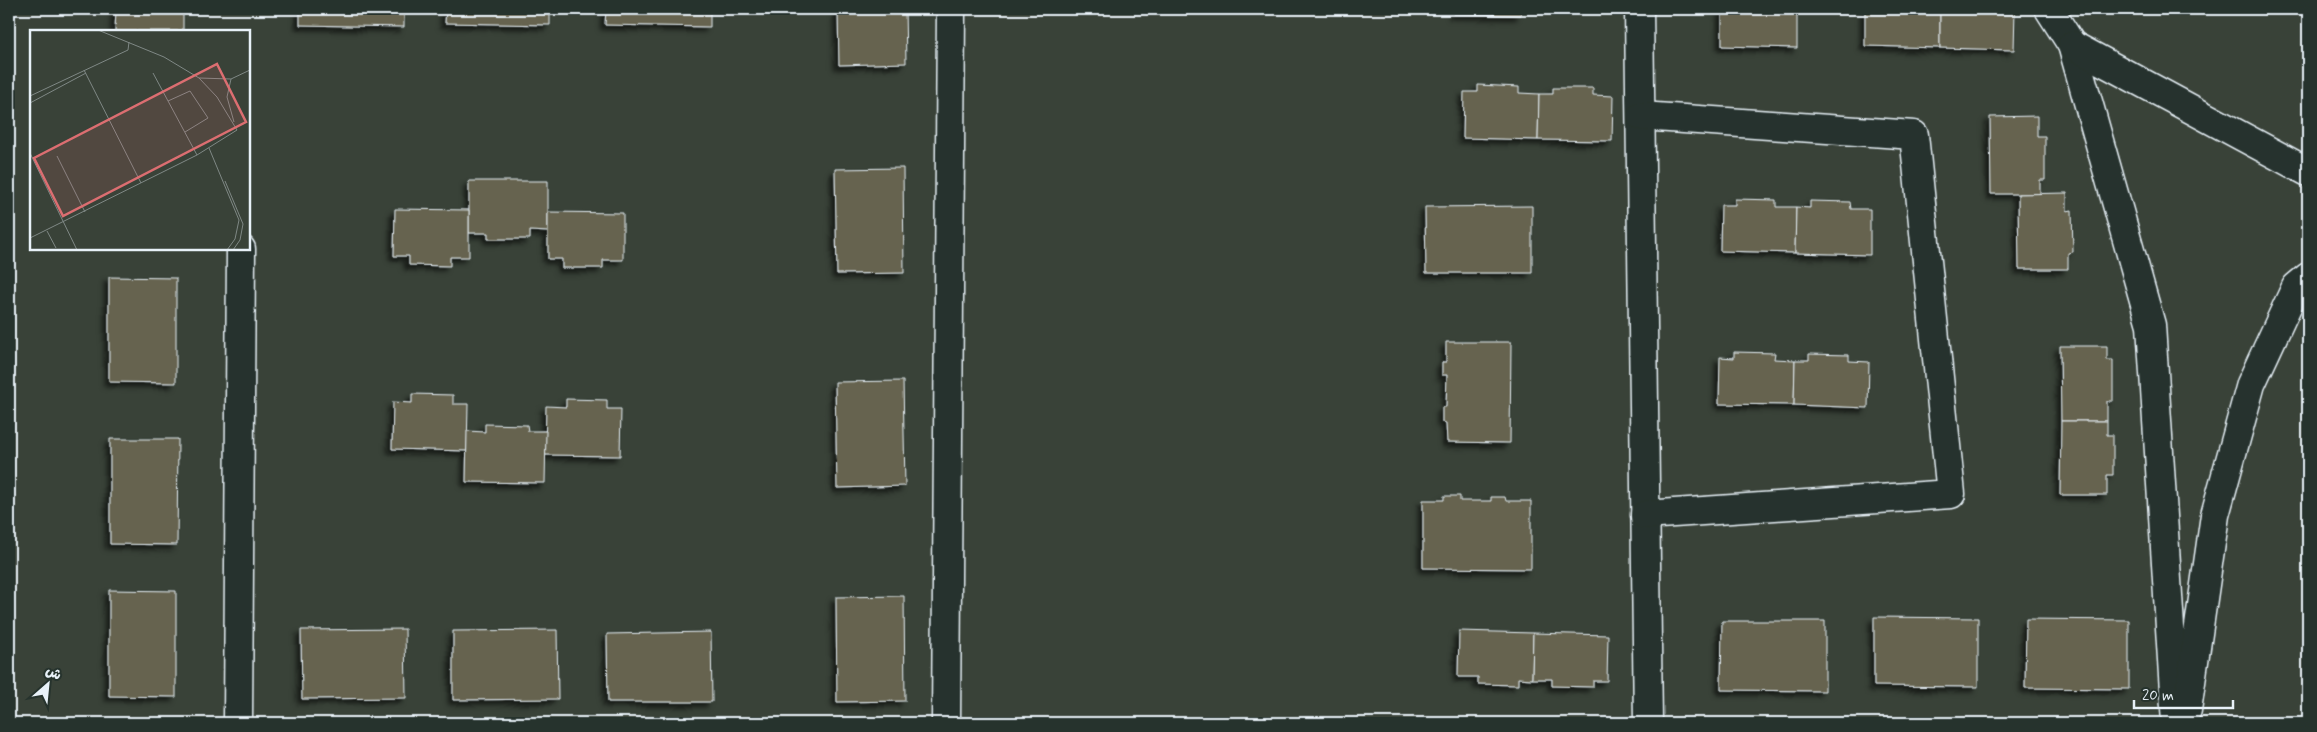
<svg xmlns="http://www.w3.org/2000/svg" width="2317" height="732" font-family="Mynerve,'Playpen Sans Arabic',sans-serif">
<defs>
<filter id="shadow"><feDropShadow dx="-4.5" dy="4.5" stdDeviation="2.5" flood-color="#0009"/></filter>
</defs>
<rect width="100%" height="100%" fill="#394238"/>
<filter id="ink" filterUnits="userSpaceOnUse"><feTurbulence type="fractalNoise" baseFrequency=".02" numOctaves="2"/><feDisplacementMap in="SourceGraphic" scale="10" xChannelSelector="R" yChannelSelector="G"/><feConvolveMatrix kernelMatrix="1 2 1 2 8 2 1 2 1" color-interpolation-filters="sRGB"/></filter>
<g filter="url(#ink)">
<g fill="#666450" stroke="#e8f1f8" filter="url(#shadow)">
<polygon points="116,9 183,9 183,31 115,31"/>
<polygon points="300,9 404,9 404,27 300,25"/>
<polygon points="446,9 550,9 550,25 445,23"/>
<polygon points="606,9 710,9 710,27 605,25"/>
<polygon points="838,9 905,9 906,63 839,65"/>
<polygon points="1454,9 1521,9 1521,15 1454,14"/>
<polygon points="1722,9 1797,9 1797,48 1722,46"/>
<polygon points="1865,9 1940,9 1940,48 1865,46"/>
<polygon points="1940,9 2015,9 2014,50 1940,48"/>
<polygon points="1478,85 1519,87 1519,93 1539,94 1538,140 1463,138 1464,92 1478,92"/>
<polygon points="1553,88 1593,88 1593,95 1613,96 1612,141 1538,140 1539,94 1553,94"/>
<polygon points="2037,116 2037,136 2045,136 2045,180 2040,180 2040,194 1991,194 1990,117"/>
<polygon points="903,168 904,273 837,274 835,169"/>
<polygon points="469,181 548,181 548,232 530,231 530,239 488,239 488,233 469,233"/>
<polygon points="2067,193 2067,211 2072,210 2073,252 2068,253 2068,269 2019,269 2018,194"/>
<polygon points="1735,199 1776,200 1776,207 1796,207 1795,253 1720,251 1721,205 1735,205"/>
<polygon points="1810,201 1850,202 1851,209 1870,209 1870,255 1795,253 1796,207 1810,208"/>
<polygon points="1532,206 1532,273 1426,273 1425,207"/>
<polygon points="395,209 469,210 469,257 450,257 450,266 409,265 409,256 394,256"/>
<polygon points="548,212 623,213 623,260 603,260 603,268 562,268 562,259 548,259"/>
<polygon points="109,277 176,278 176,383 109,382"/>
<polygon points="1446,342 1511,342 1510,443 1447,442 1446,423 1442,422 1442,407 1446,407 1447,375 1442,375 1442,362 1446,362"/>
<polygon points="2060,346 2107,346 2107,360 2113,360 2113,401 2107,401 2107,421 2061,421"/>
<polygon points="1734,352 1775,353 1774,359 1795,360 1794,405 1719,404 1720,357 1734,358"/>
<polygon points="1809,354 1849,355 1849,361 1869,362 1868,408 1794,405 1795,360 1809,360"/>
<polygon points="903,381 905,486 837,488 835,382"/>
<polygon points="412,394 453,395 453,404 468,404 467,451 392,449 393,402 412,403"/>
<polygon points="566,399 607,400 607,409 621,409 620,456 545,455 546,406 566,407"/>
<polygon points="2061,421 2107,421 2107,435 2113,435 2113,475 2107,475 2107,495 2060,495"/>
<polygon points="485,424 527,425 528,431 546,431 545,483 466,482 467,431 485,432"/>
<polygon points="110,439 178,439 177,545 110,544"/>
<polygon points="1444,496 1460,496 1460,501 1491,501 1491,497 1505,497 1506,501 1531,501 1531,569 1423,568 1423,500 1444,500"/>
<polygon points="109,590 176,591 176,697 109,696"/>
<polygon points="904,596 905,701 837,702 836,597"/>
<polygon points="1874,617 1978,618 1978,687 1874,686"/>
<polygon points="2026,619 2129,620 2129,689 2025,688"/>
<polygon points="1722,621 1825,621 1825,691 1721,690"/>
<polygon points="405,629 406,698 302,699 301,630"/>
<polygon points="557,630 558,699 453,700 453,631"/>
<polygon points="1459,631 1533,633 1532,679 1518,678 1518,685 1478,684 1478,677 1458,677"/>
<polygon points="711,632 712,702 608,702 607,634"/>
<polygon points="1533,633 1608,635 1607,681 1593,681 1593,687 1552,686 1552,679 1532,679"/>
</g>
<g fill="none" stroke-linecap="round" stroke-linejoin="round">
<g stroke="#e8f1f8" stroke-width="31">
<g id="minor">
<polyline points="1639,9 1648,723"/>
<polyline points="2049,9 2072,45 2151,325 2176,723"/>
<polyline points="2072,45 2308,172"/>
<polyline points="1641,116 1914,135 1951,494 1645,515"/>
<polyline points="2187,710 2215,515 2251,384 2296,287 2308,277"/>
<polyline points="238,723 241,249"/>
<polyline points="946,723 951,9"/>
</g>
</g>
<use href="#minor" stroke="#26332d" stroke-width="28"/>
</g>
</g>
<g transform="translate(30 30)">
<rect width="220" height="220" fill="#394238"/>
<path fill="none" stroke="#7f8885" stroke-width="1" d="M 68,0 L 134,27 L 169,48 L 187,67 L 207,100M 54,40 L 111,153M 123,43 L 167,125M 169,48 L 201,49 L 220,40M 201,49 L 197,67 L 204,92M 0,66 L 98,20 L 99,12M 138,71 L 160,61 L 178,88 L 155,102M 0,73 L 56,43M 179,118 L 209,190 L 205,209 L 197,220M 0,123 L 47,220M 27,126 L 55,182M 195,151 L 213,194 L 210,210 L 203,220M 17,201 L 26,218M 0,208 L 167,125 L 207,100"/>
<path fill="#dc6e71" fill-opacity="0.15" stroke="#dc6e71" stroke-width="2.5" d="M 187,34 L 216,92 L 33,186 L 4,128 Z"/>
<rect width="220" height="220" fill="none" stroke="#e8f1f8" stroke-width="2.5"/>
</g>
<rect width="2317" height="732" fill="none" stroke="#26332d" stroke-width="30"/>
<rect x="15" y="15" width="2287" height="702" fill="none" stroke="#e8f1f8" stroke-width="2" filter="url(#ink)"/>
<g transform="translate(48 684) rotate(27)" stroke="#26332d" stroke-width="4" paint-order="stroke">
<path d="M0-4L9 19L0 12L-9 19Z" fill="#e8f1f8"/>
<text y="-8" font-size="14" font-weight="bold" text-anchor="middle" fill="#e8f1f8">ش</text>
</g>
<path d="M2134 700v8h99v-8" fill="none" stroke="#e8f1f8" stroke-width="2.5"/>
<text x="2142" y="700" font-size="15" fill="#e8f1f8" stroke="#26332d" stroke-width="4" paint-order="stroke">20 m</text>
</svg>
